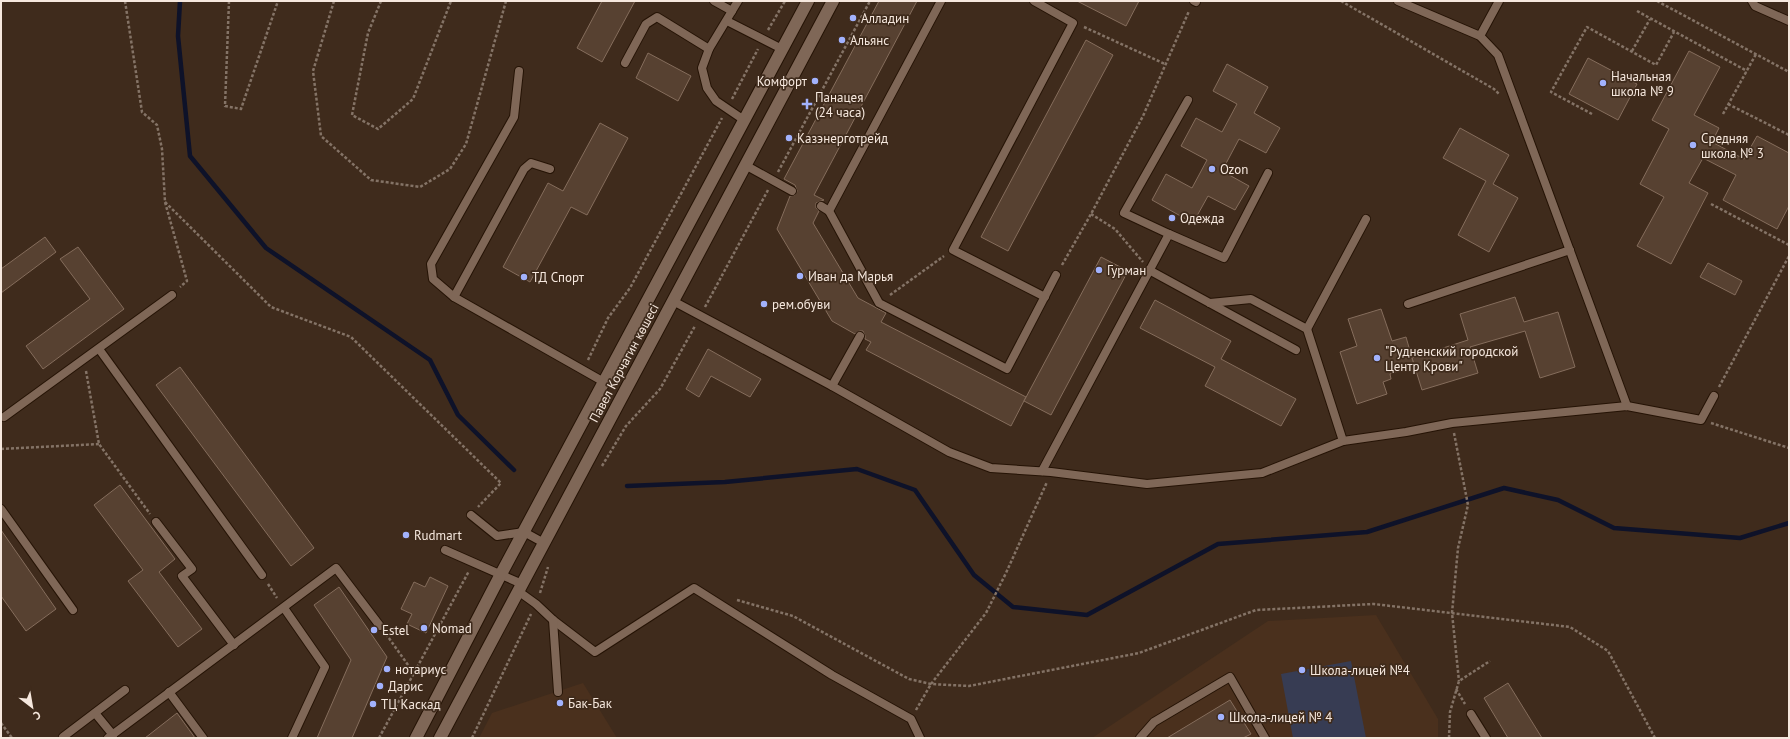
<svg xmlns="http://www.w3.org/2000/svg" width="1790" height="739" font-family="'PT Sans',sans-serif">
<rect width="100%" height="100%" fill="#3f2b1c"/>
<g fill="#4a301d">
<polygon points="1376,615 1438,719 1438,738 1092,738 1268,621"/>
<polygon points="583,683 617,738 479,738 492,713"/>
</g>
<polygon fill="#373c53" points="1351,661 1366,738 1293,738 1281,674"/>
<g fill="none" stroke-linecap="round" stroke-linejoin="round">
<g stroke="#0e1229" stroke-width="4.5">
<polyline points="180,1 178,36 190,156 266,248 430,360 458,415 514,470"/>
<polyline points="627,486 725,482 857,469 915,490 974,575 1013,607 1087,615 1218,544 1367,532 1504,488 1558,500 1614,528 1740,538 1789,523"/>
</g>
</g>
<g fill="#574131" stroke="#856d5c">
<polygon points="602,1 635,1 602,62 577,48"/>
<polygon points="879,1 917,1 814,195 824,200 816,203 816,208 819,211 813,223 858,298 886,313 881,322 1026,397 1011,426 866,350 871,342 865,339 865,336 863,331 860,331 855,334 832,321 777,229 790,196 795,195 797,191 795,185 784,179"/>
<polygon points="1077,1 1139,1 1126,26"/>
<polygon points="1086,40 1113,55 1008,251 981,237"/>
<polygon points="1689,51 1720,67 1694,115 1719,128 1712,142 1744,159 1757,136 1789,153 1789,206 1777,229 1723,200 1736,175 1703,158 1689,183 1708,193 1671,264 1637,246 1664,197 1640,184 1669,129 1652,120"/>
<polygon points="648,53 691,76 678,101 636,78"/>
<polygon points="1588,58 1637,84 1618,120 1569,94"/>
<polygon points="1227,64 1268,87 1254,113 1280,128 1266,153 1239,139 1222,171 1249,186 1235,210 1208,196 1193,223 1152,200 1166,174 1192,188 1207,160 1181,146 1196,118 1222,132 1237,104 1213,91"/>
<polygon points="600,123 628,138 587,215 571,207 530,282 503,267 548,183 563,191"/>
<polygon points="1460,128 1509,155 1493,184 1518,198 1489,252 1458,235 1486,181 1443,158"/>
<polygon points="45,237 56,252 1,293 1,269"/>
<polygon points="78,247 124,309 43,369 26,346 90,299 60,259"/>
<polygon points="1101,257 1128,271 1051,415 1024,401"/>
<polygon points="1708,263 1742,281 1735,295 1700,277"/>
<polygon points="1515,297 1524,322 1558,312 1575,367 1540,378 1525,331 1470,347 1478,373 1422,390 1412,358 1468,340 1460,314"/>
<polygon points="1155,300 1231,341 1221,359 1296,399 1281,426 1205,386 1215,367 1140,328"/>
<polygon points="1381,309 1392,341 1406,337 1414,365 1390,374 1391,379 1383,382 1387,394 1357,404 1340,352 1357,346 1348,319"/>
<polygon points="708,349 761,379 750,397 711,376 699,397 686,389"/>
<polygon points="180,367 314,548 291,566 156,385"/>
<polygon points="120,485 175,559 159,572 202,629 178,647 128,581 143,570 94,505"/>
<polygon points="1,530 56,609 26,631 1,596"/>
<polygon points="430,577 448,586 426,633 407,624 412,614 401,609 414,582 425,587"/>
<polygon points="339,587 387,657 352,738 317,738 351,660 314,605"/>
<polygon points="1508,683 1542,738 1508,738 1484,698"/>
<polygon points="1230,700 1251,734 1243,738 1167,738"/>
<polygon points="177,713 195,738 145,738"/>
</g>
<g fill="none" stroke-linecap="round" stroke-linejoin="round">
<g stroke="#251305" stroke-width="10">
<g id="lane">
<polyline points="714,1 732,11"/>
<polyline points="738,1 709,49 702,68 707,88 716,101 744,120"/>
<polyline points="941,1 829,211 879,303 1007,369 1056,275"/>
<polyline points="1034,1 1073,23 953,250 1045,297"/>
<polyline points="1194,1 1196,2"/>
<polyline points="1398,1 1480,36 1498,55 1627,406"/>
<polyline points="1752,1 1755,6 1789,21"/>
<polyline points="727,21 782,49"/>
<polyline points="1480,36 1499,1"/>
<polyline points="625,63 646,24 657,17 709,49"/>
<polyline points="519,71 514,117 431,264 433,279 454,297 604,382"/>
<polyline points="745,165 792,191"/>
<polyline points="821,206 829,211"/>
<polyline points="1169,234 1124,213 1188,100"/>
<polyline points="1149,270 1296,350"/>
<polyline points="454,297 524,169 531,163 550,169"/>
<polyline points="673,301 832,386 949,452 991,468 1051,472 1147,484 1262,473 1343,441 1406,432 1452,423 1627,406 1701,420 1714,396"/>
<polyline points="1210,303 1251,299 1307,329 1343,441"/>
<polyline points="1408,304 1570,250"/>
<polyline points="1307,329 1366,219"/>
<polyline points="99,349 262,575"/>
<polyline points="832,386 860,336"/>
<polyline points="4,417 172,295"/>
<polyline points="1042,471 1169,234 1224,258 1268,173"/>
<polyline points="1,509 73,610"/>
<polyline points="471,515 497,536 524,532 544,543"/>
<polyline points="156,522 192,569 182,576 234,645"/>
<polyline points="445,550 522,584"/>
<polyline points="518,591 536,604 553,620 595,652 694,588 832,675 911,719 920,738"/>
<polyline points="284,608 325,667 292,738"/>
<polyline points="553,620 558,692"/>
<polyline points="169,692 203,738"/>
<polyline points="95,713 113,735"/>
<polyline points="1471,714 1486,738"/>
<polyline points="63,737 125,690"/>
<polyline points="108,738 336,568 380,626"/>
<polyline points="1140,738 1154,722 1230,677 1265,738"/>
</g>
</g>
<g stroke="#251305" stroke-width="14">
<g id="secondary">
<polyline points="416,738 501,574 808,1"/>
<polyline points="440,738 833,1"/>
</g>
</g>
<g stroke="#847366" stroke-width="2.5" stroke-dasharray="3 2" stroke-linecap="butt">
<polyline points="125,1 142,112 157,125 162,149 165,202 187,281 180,287"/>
<polyline points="229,1 225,106 241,109 278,1"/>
<polyline points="334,1 313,71 321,136 371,180 420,187 450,169 466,144 506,1"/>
<polyline points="381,1 368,33 352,115 378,129 413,99 451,1"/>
<polyline points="1341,1 1494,89 1499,94"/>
<polyline points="1657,1 1789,72"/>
<polyline points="1637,11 1747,71"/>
<polyline points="1084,27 1165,64"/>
<polyline points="768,30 785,1"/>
<polyline points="1632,51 1650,19"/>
<polyline points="732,99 758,49"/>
<polyline points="1728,104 1789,135"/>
<polyline points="1592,114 1551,92 1587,27 1656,65 1674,32"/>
<polyline points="1723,114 1756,54"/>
<polyline points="778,172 870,1"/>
<polyline points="165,202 271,307 351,337 501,483 478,507"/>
<polyline points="1711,204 1789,245"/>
<polyline points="1091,214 1115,229 1143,262"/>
<polyline points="1062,265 1091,214 1143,116 1189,11"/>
<polyline points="890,295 944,256"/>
<polyline points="705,307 768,190"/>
<polyline points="588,360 608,318 630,288 722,118"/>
<polyline points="86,371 99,444 150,514"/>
<polyline points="1719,387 1789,256"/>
<polyline points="1711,423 1789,448"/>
<polyline points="1454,433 1468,505 1458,548 1452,613 1459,681"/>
<polyline points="1,449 99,444"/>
<polyline points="602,466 626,426 660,389 695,326"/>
<polyline points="268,584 277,598"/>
<polyline points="540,593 548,567"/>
<polyline points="737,600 793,616 909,679 931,684 969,686 1139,653 1256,610 1374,604 1570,627 1608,651 1655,738"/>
<polyline points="386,634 413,672"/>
<polyline points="1456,689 1465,704"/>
<polyline points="916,710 931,684 986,613 1006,573 1047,482"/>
<polyline points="1,723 12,738"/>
<polyline points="379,738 469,571"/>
<polyline points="472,738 531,614"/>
<polyline points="1449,738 1450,712 1459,681 1490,661"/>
</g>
<use href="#lane" stroke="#7f6757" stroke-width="8"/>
<use href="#secondary" stroke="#7f6757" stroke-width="12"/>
</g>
<g fill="#a2b2fd" stroke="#3f2b1c" stroke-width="1.5">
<circle cx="853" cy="18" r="4"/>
<circle cx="842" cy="40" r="4"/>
<circle cx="815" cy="81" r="4"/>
<circle cx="1603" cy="83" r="4"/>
<path d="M805 98h4v4h4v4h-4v4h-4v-4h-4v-4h4z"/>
<circle cx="789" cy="138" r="4"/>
<circle cx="1693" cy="145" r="4"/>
<circle cx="1212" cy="169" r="4"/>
<circle cx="1172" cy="218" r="4"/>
<circle cx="1099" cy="270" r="4"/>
<circle cx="800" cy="276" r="4"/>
<circle cx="524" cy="277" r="4"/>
<circle cx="764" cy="304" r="4"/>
<circle cx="1377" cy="358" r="4"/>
<circle cx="406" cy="535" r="4"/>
<circle cx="424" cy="628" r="4"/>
<circle cx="374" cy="630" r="4"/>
<circle cx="387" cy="669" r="4"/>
<circle cx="1302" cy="670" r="4"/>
<circle cx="380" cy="686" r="4"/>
<circle cx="560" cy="703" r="4"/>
<circle cx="373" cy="704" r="4"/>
<circle cx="1221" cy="717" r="4"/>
</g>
<g text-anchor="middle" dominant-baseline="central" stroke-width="3.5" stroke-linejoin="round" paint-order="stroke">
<g font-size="13" fill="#f6e8de" stroke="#3f2b1c" text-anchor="start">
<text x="861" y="18">Алладин</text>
<text x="850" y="40">Альянс</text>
<text x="1611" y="76">Начальная<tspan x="1611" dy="15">школа № 9</tspan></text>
<text x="807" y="81" text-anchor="end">Комфорт</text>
<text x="815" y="97">Панацея<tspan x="815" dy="15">(24 часа)</tspan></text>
<text x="797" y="138">Казэнерготрейд</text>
<text x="1701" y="138">Средняя<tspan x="1701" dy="15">школа № 3</tspan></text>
<text x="1220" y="169">Ozon</text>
<text x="1180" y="218">Одежда</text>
<text x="1107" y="270">Гурман</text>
<text x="808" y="276">Иван да Марья</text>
<text x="532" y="277">ТД Спорт</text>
<text x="772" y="304">рем.обуви</text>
<text x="1385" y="351">"Рудненский городской<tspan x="1385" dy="15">Центр Крови"</tspan></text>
<text x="414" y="535">Rudmart</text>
<text x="432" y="628">Nomad</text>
<text x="382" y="630">Estel</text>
<text x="395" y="669">нотариус</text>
<text x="1310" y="670">Школа-лицей №4</text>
<text x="388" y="686">Дарис</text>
<text x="568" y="703">Бак-Бак</text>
<text x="381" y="704">ТЦ Каскад</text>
<text x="1229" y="717">Школа-лицей № 4</text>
</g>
<g font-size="13" fill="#f6e8de" stroke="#3f2b1c">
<text transform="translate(624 363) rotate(-62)">Павел Корчагин көшесі</text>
</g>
</g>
<rect width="1790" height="739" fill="none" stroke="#f6e8de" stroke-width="4"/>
<g transform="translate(32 707) rotate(149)" stroke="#3f2b1c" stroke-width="3" paint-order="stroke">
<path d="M0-3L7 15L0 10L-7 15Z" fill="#f6e8de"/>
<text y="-6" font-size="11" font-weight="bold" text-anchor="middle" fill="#f6e8de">С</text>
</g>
</svg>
